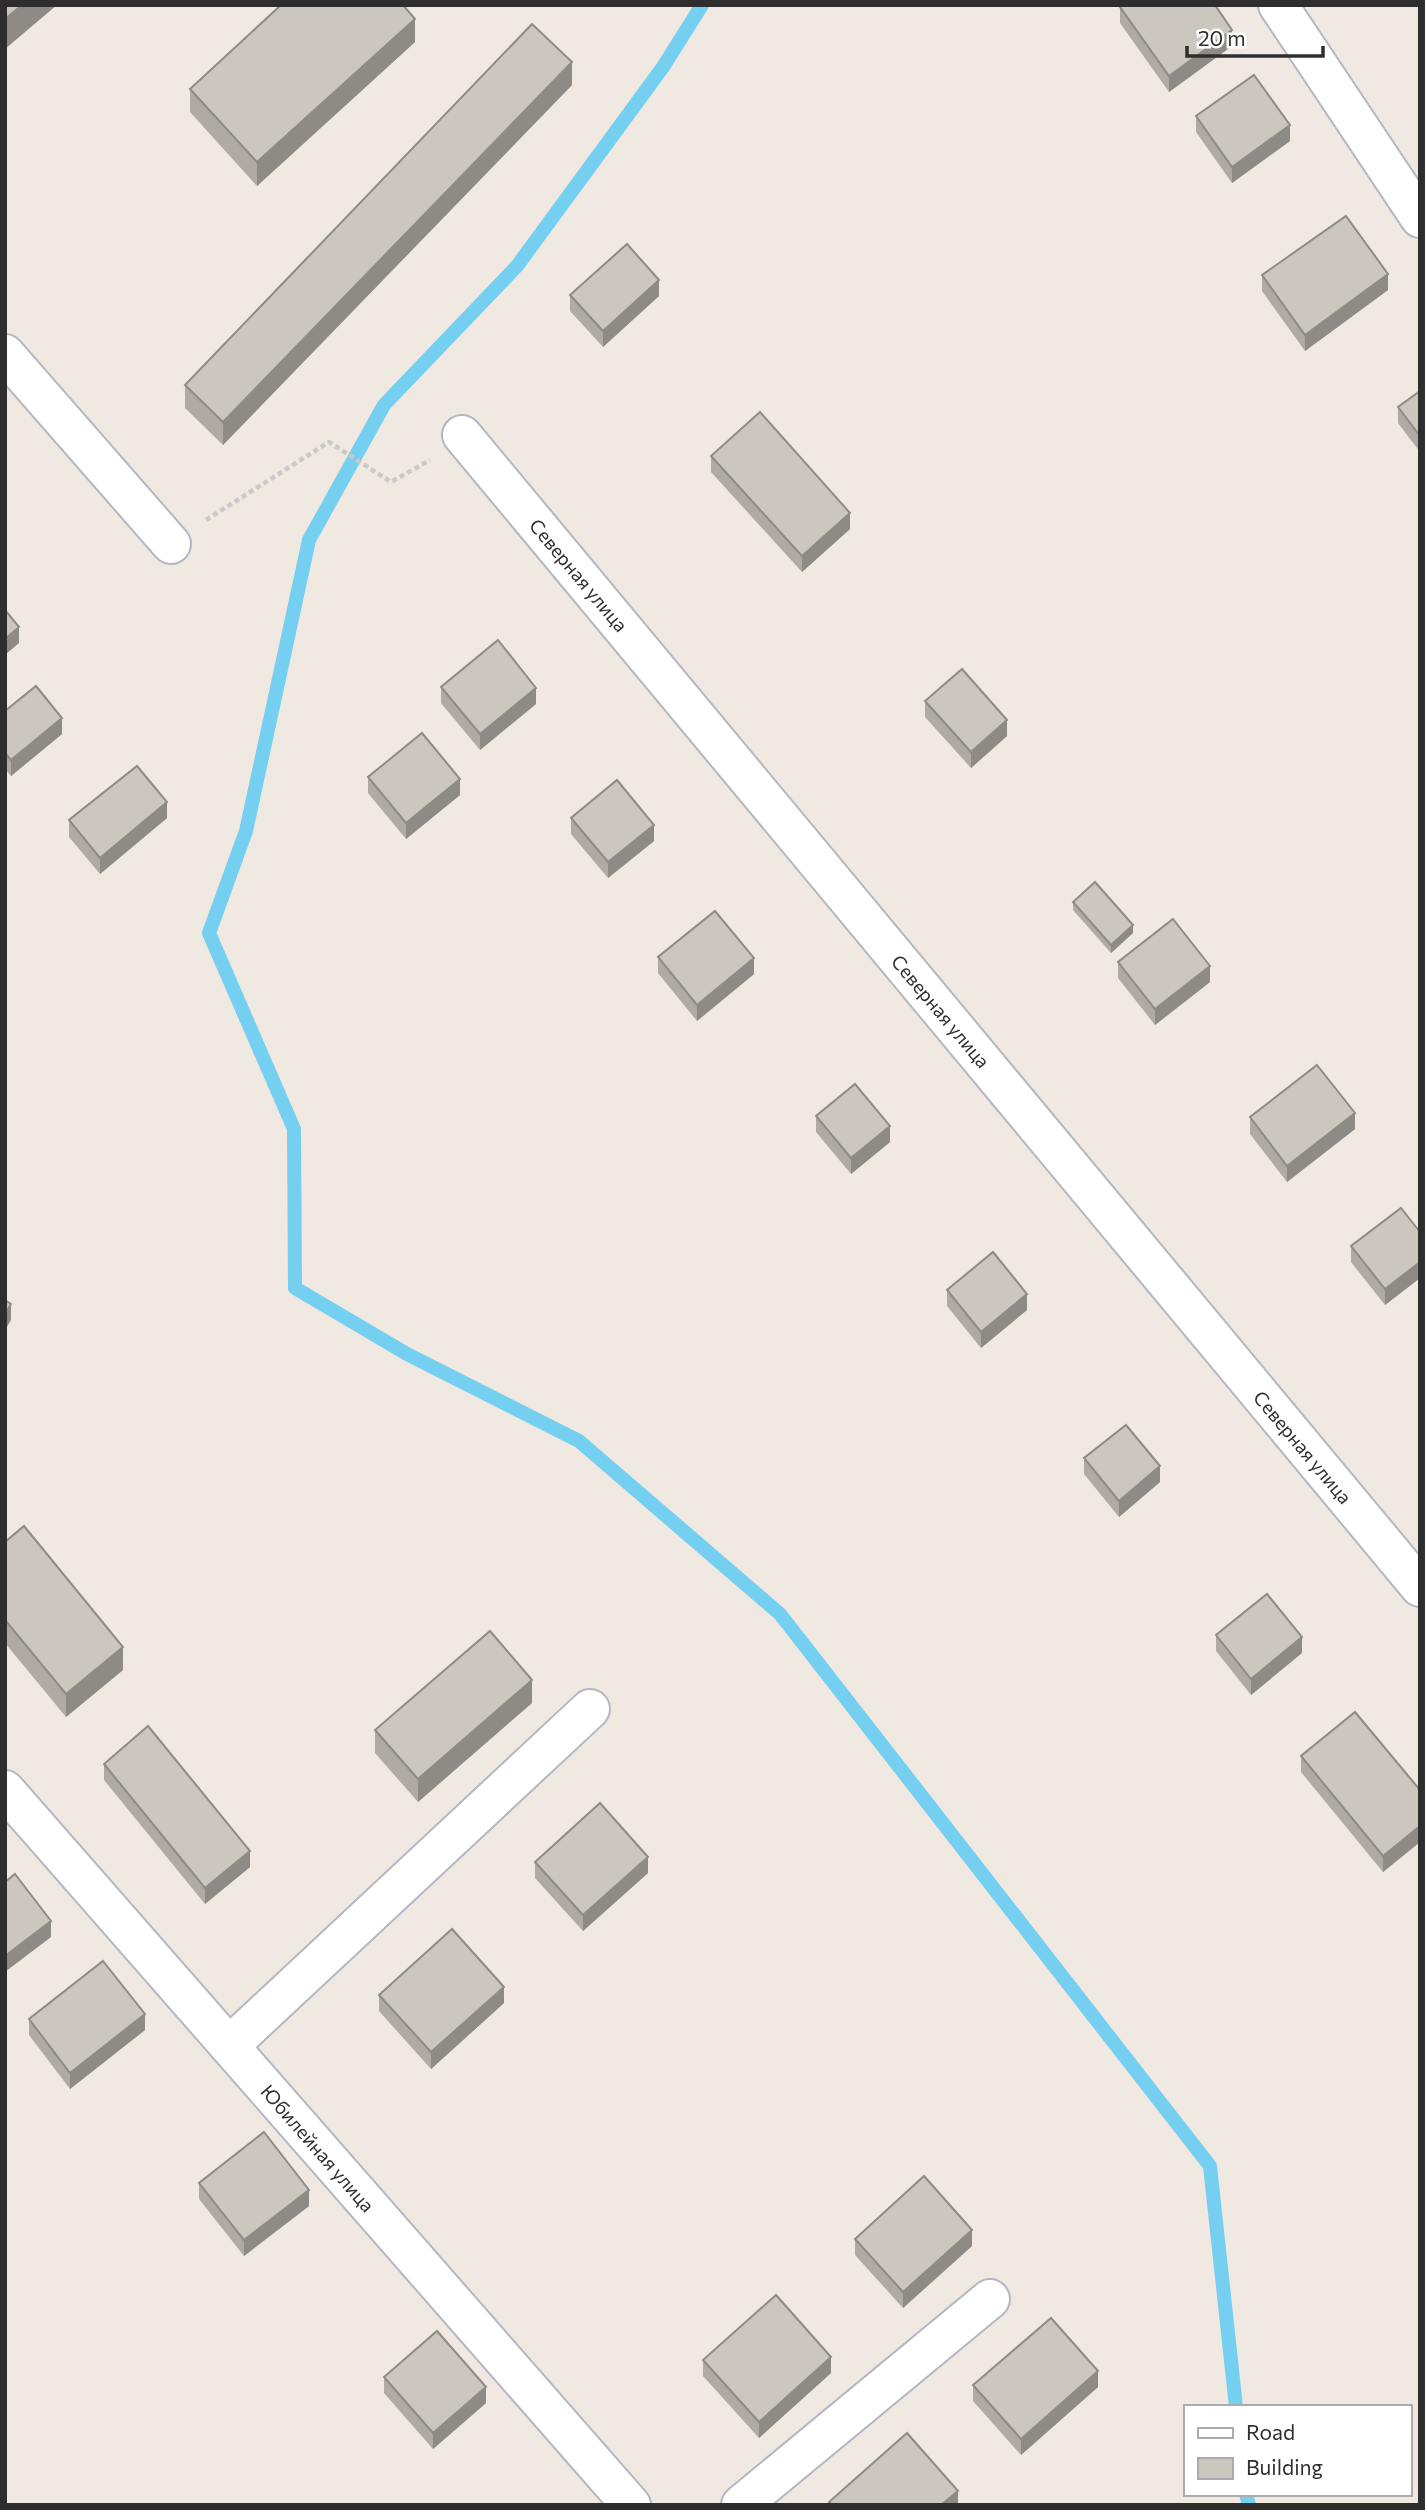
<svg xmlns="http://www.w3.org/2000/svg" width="1425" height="2510" font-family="Commissioner,sans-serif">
<rect width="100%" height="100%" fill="#efe9e1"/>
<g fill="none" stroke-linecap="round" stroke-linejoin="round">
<g stroke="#75cff0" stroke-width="14">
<polyline points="702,5 663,67 517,266 384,405 309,540 246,831 209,933 294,1129 295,1288 407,1354 579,1441 780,1614 1210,2166 1236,2407"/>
<polyline points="1246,2494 1249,2505"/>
</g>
<g stroke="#b4b7c1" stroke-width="42">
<g id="street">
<polyline points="1278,5 1420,218"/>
<polyline points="5,354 171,544"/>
<polyline points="462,435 1420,1587"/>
<polyline points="5,1790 631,2505"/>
<polyline points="229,2046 590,1709"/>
<polyline points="741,2505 990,2299"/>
</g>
</g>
<polyline stroke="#c9c9c9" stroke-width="4.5" stroke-dasharray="5 3.5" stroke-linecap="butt" points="206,520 329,442 391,482 430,460"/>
<use href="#street" stroke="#fff" stroke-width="38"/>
</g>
<g fill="#afaba4">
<polygon points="1120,7 1232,46 1169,92 1120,23"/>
<polygon points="415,42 257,186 190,112 190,89"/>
<polygon points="572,85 223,445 185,408 185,385"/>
<polygon points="1196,116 1290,141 1232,183 1196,132"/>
<polygon points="1262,275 1388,290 1305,351 1262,291"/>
<polygon points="570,295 659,296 603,347 570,311"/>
<polygon points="1420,391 1420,452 1398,423 1398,407"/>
<polygon points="711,456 850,529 802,572 711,472"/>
<polygon points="441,687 536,704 480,750 441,703"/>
<polygon points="925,701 1007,736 971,768 925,717"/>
<polygon points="5,711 62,734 11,776 5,769"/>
<polygon points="368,777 460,795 406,839 368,793"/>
<polygon points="167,818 100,874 69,837 69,820"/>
<polygon points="571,818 654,841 608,878 571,834"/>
<polygon points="1073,902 1133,933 1111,953 1073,910"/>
<polygon points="658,957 754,974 697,1021 658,973"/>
<polygon points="1118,962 1210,982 1155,1025 1118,978"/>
<polygon points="816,1116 890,1142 851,1174 816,1132"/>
<polygon points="1250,1117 1355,1129 1287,1182 1250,1134"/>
<polygon points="1420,1232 1420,1278 1385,1305 1351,1262 1351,1246"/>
<polygon points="947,1290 1027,1310 981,1348 947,1306"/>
<polygon points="1084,1458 1160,1482 1119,1517 1084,1474"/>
<polygon points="5,1542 123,1670 66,1717 5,1643"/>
<polygon points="1216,1635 1302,1653 1251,1695 1216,1651"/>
<polygon points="532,1703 418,1802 375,1753 375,1730"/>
<polygon points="1301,1756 1420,1790 1420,1842 1383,1872 1301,1772"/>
<polygon points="104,1764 250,1867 205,1904 104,1780"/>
<polygon points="535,1862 648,1873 583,1931 535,1878"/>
<polygon points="379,1995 504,2003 431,2069 379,2011"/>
<polygon points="29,2019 145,2030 70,2089 29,2035"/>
<polygon points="199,2183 309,2206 244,2256 199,2199"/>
<polygon points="855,2239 972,2246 903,2308 855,2255"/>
<polygon points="703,2360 831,2373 759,2438 703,2376"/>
<polygon points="384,2377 486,2403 433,2449 384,2393"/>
<polygon points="973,2385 1098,2387 1021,2455 973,2401"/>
</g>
<g fill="#8e8b86">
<polygon points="22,5 57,5 5,49 5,19"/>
<polygon points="415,19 415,42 257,186 257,162"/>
<polygon points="1232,30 1232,46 1169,92 1169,76"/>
<polygon points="572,62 572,85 223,445 223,422"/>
<polygon points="1290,125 1290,141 1232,183 1232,167"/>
<polygon points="1388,274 1388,290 1305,351 1305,335"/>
<polygon points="659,280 659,296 603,347 603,331"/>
<polygon points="850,513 850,529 802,572 802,556"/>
<polygon points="19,627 19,643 5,655 5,639"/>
<polygon points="536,688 536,704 480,750 480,734"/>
<polygon points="62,718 62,734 11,776 11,760"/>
<polygon points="1007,720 1007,736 971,768 971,752"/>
<polygon points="460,779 460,795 406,839 406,823"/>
<polygon points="167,802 167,818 100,874 100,858"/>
<polygon points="654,825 654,841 608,878 608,862"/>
<polygon points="1133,925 1133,933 1111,953 1111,945"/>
<polygon points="754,958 754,974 697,1021 697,1005"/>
<polygon points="1210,966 1210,982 1155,1025 1155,1009"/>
<polygon points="1355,1113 1355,1129 1287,1182 1287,1166"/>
<polygon points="890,1126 890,1142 851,1174 851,1158"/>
<polygon points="1420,1262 1420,1278 1385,1305 1385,1289"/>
<polygon points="1027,1294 1027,1310 981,1348 981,1332"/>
<polygon points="11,1304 11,1320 5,1330 5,1314"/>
<polygon points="1160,1466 1160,1482 1119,1517 1119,1501"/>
<polygon points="1302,1637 1302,1653 1251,1695 1251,1679"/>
<polygon points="123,1647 123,1670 66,1717 66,1694"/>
<polygon points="532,1680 532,1703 418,1802 418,1779"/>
<polygon points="1420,1826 1420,1842 1383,1872 1383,1856"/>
<polygon points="250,1851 250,1867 205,1904 205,1888"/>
<polygon points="648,1857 648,1873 583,1931 583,1915"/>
<polygon points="51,1921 51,1937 5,1972 5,1956"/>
<polygon points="504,1987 504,2003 431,2069 431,2052"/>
<polygon points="145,2014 145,2030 70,2089 70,2073"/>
<polygon points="309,2190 309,2206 244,2256 244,2240"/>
<polygon points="972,2230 972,2246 903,2308 903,2292"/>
<polygon points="831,2357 831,2373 759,2438 759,2422"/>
<polygon points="1098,2371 1098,2387 1021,2455 1021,2439"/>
<polygon points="486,2387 486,2403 433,2449 433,2433"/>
<polygon points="958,2491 958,2505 941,2505"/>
</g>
<g fill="#cbc7bf" stroke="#8e8b86" stroke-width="2">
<polygon points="5,5 22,5 5,19"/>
<polygon points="281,5 403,5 415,19 257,162 190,89"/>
<polygon points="1122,5 1215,5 1232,30 1169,76 1120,7"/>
<polygon points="532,24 572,62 223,422 185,385"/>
<polygon points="1254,75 1290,125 1232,167 1196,116"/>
<polygon points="1346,216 1388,274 1305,335 1262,275"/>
<polygon points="627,244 659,280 603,331 570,295"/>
<polygon points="1420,391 1420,436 1398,407"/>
<polygon points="760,412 850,513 802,556 711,456"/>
<polygon points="5,610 19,627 5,639"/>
<polygon points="498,640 536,688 480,734 441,687"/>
<polygon points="962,669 1007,720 971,752 925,701"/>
<polygon points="36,686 62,718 11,760 5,753 5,711"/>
<polygon points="422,733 460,779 406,823 368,777"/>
<polygon points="137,766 167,802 100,858 69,820"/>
<polygon points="617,780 654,825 608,862 571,818"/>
<polygon points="1095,882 1133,925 1111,945 1073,902"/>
<polygon points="715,911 754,958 697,1005 658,957"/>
<polygon points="1173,919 1210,966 1155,1009 1118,962"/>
<polygon points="1317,1065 1355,1113 1287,1166 1250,1117"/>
<polygon points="855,1084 890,1126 851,1158 816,1116"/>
<polygon points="1401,1208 1420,1232 1420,1262 1385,1289 1351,1246"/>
<polygon points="993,1252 1027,1294 981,1332 947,1290"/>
<polygon points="5,1300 11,1304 5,1314"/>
<polygon points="1126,1425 1160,1466 1119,1501 1084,1458"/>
<polygon points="24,1526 123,1647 66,1694 5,1620 5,1542"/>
<polygon points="1267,1594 1302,1637 1251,1679 1216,1635"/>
<polygon points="490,1631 532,1680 418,1779 375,1730"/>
<polygon points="1355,1712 1420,1790 1420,1826 1383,1856 1301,1756"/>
<polygon points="148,1726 250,1851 205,1888 104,1764"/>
<polygon points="600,1803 648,1857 583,1915 535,1862"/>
<polygon points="15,1874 51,1921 5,1956 5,1882"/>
<polygon points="452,1929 504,1987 431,2052 379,1995"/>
<polygon points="103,1961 145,2014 70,2073 29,2019"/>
<polygon points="264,2132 309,2190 244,2240 199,2183"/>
<polygon points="924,2176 972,2230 903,2292 855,2239"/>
<polygon points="776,2295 831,2357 759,2422 703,2360"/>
<polygon points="1051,2318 1098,2371 1021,2439 973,2385"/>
<polygon points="437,2331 486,2387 433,2433 384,2377"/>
<polygon points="907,2433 958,2491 941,2505 832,2505 829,2502"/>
</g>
<g text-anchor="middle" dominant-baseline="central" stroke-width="5" stroke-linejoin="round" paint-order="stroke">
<g font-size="19" fill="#2e2e2e" stroke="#fff">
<text transform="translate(579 575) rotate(50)">Северная улица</text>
<text transform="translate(941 1011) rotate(50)">Северная улица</text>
<text transform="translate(1303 1447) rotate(50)">Северная улица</text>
<text transform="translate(318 2148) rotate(49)">Юбилейная улица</text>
</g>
</g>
<rect width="1425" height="2510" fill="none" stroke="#2e2e2e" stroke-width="14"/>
<rect x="1184" y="2405" width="228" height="91" fill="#ffffff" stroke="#ababab" stroke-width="2"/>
<rect x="1198" y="2428" width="35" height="10" fill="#ffffff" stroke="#ababab" stroke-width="2"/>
<text x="1246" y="2440" font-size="21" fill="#2e2e2e">Road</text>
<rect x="1198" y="2458" width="35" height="21" fill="#cbc7bf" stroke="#ababab" stroke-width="2"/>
<text x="1246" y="2475" font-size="21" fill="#2e2e2e">Building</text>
<path d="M1187 46v10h136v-10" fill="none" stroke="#2e2e2e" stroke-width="3.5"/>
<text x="1198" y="46" font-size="21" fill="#2e2e2e" stroke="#ffffff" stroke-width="5" paint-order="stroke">20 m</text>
</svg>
